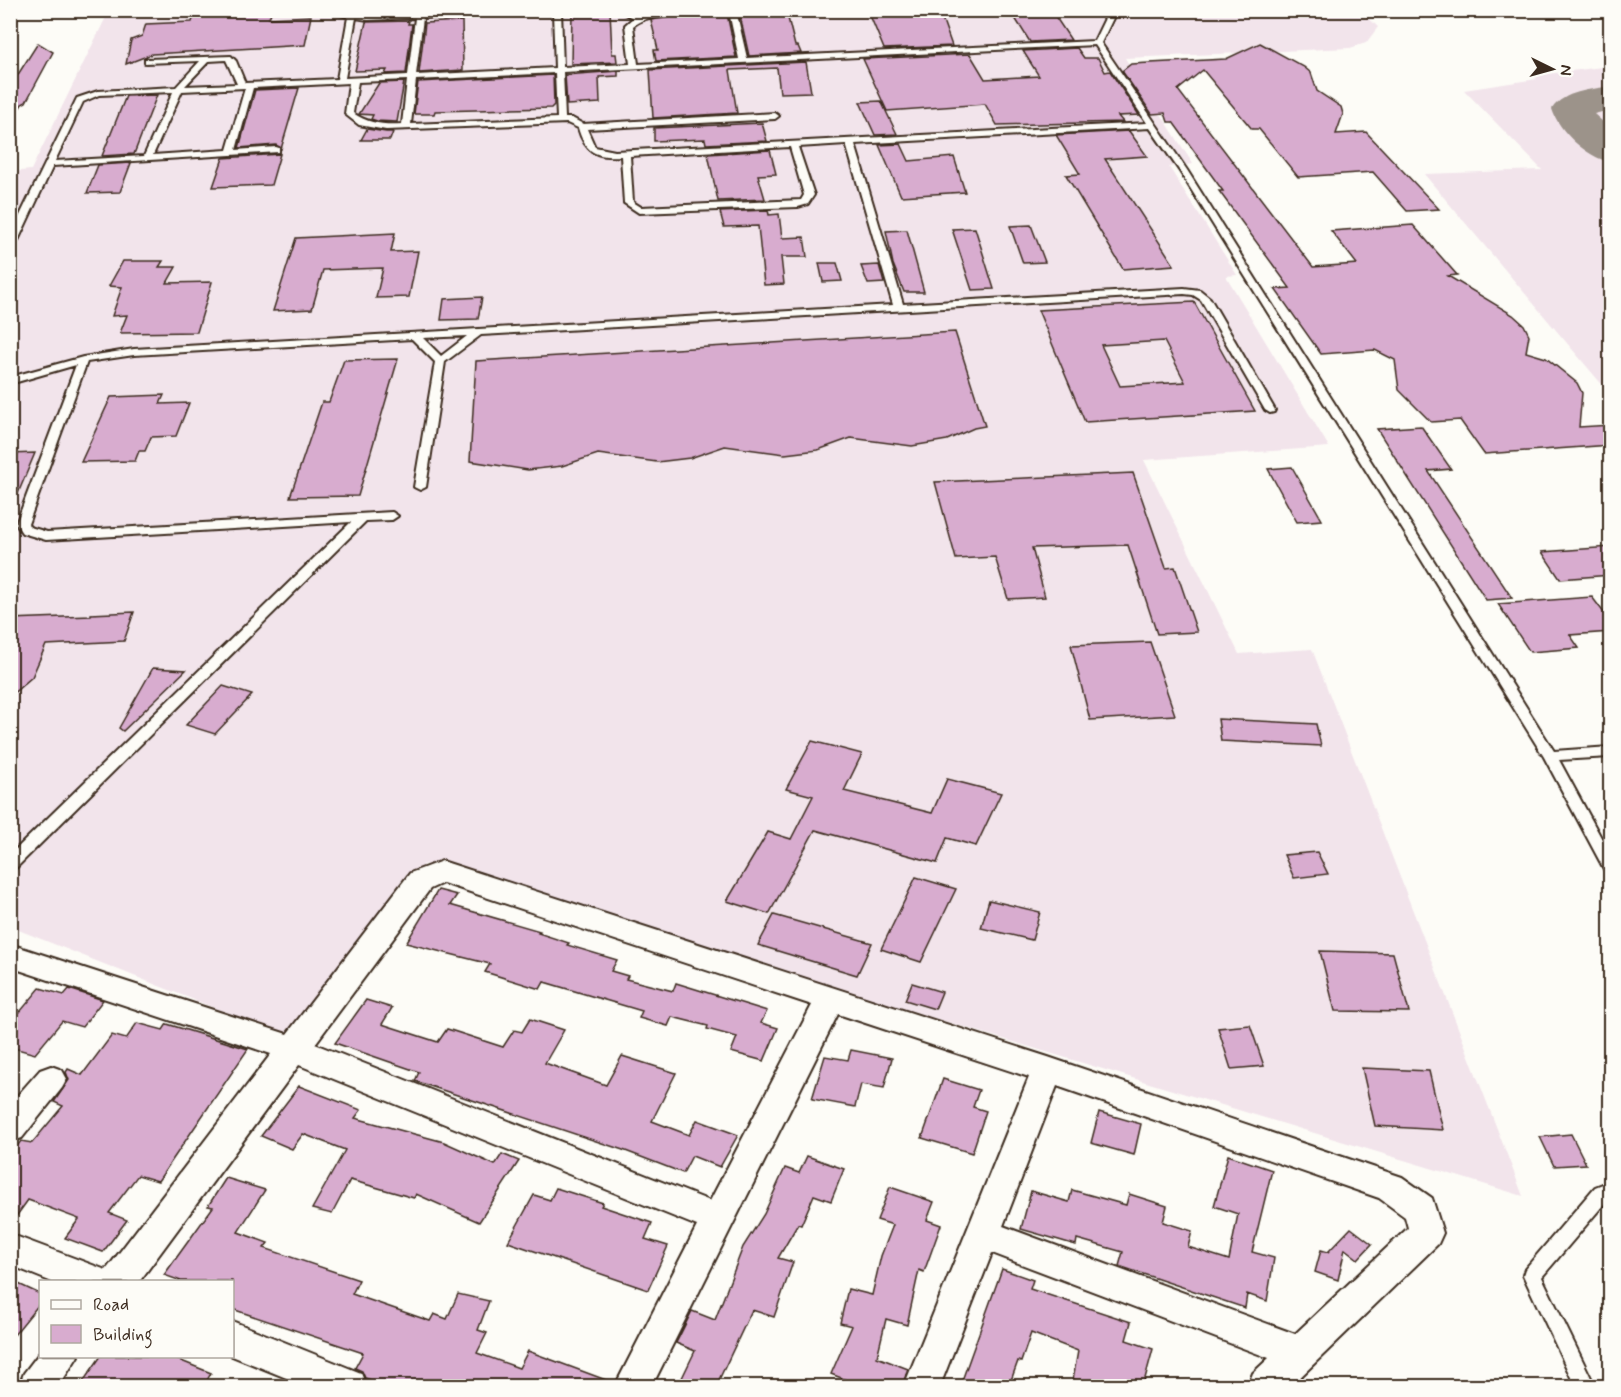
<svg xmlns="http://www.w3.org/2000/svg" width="1621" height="1397" font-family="Mynerve,sans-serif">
<rect width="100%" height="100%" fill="#fdfcf7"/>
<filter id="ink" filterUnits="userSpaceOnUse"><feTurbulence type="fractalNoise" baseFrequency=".0167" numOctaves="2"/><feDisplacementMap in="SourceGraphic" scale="12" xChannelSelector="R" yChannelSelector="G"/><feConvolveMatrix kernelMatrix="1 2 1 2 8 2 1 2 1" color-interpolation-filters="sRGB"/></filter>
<g filter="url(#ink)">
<g fill="#f2e4eb">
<polygon points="1360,10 1378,27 1366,43 1350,48 1125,58 1193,164 1169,167 1237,275 1226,276 1329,447 1144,460 1239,654 1312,649 1523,1196 424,864 292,1039 11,927 10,172 31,170 109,11"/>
<polygon points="1610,66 1610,394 1424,174 1542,170 1464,90 1537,79 1531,76"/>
</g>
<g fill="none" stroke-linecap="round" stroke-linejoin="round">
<path fill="#9c938a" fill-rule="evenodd" d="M 1610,86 L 1610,110 L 1594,114 L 1610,128 L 1610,162 C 1587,157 1559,132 1552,109 C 1564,91 1590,90 1610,86 Z"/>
</g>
<g fill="#d8accf" stroke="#3b2a1e" stroke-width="1.5" fill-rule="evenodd">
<polygon points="196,10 272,10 269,18 311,16 305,45 152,54 126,64 131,40 142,36 146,24 192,22"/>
<polygon points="610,10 612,54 616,54 617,62 571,64 572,12"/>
<polygon points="786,10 795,46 798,46 801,53 749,56 739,11"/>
<polygon points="1010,10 1051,10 1071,40 1030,42"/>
<polygon points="930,11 932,18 942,18 952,46 884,49 869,13"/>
<polygon points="727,14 736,57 656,61 654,50 658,50 651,20 679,16"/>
<polygon points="409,21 408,24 412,24 406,73 385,74 387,70 355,71 366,22"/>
<polygon points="462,21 463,70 419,73 425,23"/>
<polygon points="38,43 53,52 26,102 22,104 10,123 10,87"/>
<polygon points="1260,43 1304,67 1311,73 1317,91 1341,107 1343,114 1336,134 1366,132 1439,209 1407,211 1373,172 1298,177 1259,129 1252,129 1203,70 1178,90 1313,267 1357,264 1331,231 1413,225 1457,275 1448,276 1513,315 1524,325 1529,335 1526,352 1546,358 1577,383 1582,393 1579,427 1611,425 1611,445 1484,454 1460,420 1431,422 1399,390 1395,360 1375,350 1321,354 1275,289 1290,288 1219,191 1223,191 1173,122 1168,122 1165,113 1152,114 1122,71 1131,64 1226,59"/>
<polygon points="1077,48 1084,58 1098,58 1105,72 1110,71 1139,115 1118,116 1123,122 997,125 985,104 887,111 863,59 970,54 985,79 1039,76 1023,51"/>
<polygon points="806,62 811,92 780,93 777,68 730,70 737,113 653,118 650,70"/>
<polygon points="618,71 618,76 599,77 600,103 567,105 565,75"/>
<polygon points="553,75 554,105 551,108 435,111 434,114 414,114 418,82"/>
<polygon points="404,82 397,122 377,121 371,119 373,115 359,114 379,83"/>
<polygon points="299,88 281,149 276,145 239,148 255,90"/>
<polygon points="157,95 134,154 102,156 126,96"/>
<polygon points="881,101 897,134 875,135 860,102"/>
<polygon points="762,123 767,141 706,144 705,139 654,141 654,128"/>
<polygon points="367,129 386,132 393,132 390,140 361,140"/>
<polygon points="1129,131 1147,156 1105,159 1174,265 1123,269 1066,175 1080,174 1056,135"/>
<polygon points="901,144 909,161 954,157 965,192 901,196 879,145"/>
<polygon points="770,150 776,174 758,175 765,199 718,201 708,154"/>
<polygon points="280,154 271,185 213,187 223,158"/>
<polygon points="131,163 120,192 87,193 98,165"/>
<polygon points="768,210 769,215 779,214 782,238 804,237 807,257 781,257 784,284 764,285 758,226 724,227 720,212"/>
<polygon points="1031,225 1045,262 1023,263 1010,226"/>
<polygon points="975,228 994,289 972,290 952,229"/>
<polygon points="907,230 924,292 904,292 893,264 886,231"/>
<polygon points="395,233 391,252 418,251 409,297 376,298 383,268 323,270 312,309 273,311 296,238"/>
<polygon points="123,261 163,261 159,267 176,267 167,283 212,282 197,332 120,333 127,315 112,316 122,287 109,286"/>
<polygon points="819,263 837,263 842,281 823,282"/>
<polygon points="879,265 884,283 868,284 861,266"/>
<polygon points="482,297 478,319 441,320 444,299"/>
<path d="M 1194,302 L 1255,411 L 1085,422 L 1038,310 ZM 1164,341 L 1185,382 L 1120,386 L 1101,345 Z"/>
<polygon points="955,332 985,426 974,428 947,440 912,446 851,438 818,450 785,454 725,446 690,458 657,462 598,454 562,466 528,470 470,461 476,361"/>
<polygon points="398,359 358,496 290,497 322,402 329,402 344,360"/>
<polygon points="164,395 160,404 189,403 176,436 151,437 145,451 139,451 135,461 81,462 111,397"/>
<polygon points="1421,426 1451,469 1428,471 1512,598 1486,600 1377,429"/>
<polygon points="35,453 11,510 10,510 10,454"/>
<polygon points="1292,467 1322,520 1297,522 1268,469"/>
<polygon points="1133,473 1166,568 1175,567 1197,632 1157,634 1128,545 1032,548 1045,597 1008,599 995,557 956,559 935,482"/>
<polygon points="1611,547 1611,575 1560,579 1542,552"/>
<polygon points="1592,597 1611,622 1611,632 1570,635 1579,648 1530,652 1498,604"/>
<polygon points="134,612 124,641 46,645 32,677 10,696 10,619 91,616 91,614"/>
<polygon points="1150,642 1175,715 1090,720 1071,645"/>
<polygon points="153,668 186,670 123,731 119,728"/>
<polygon points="223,686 252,695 215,734 186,725"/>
<polygon points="1218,719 1316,724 1321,746 1221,741"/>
<polygon points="812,741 862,754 844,791 932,813 947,779 1001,793 976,846 947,838 937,863 815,830 769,914 727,901 768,832 791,839 813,796 786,789"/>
<polygon points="1317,852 1328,874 1294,878 1284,855"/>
<polygon points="916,877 956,889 921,962 881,949"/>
<polygon points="438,890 457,895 450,905 540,931 538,933 569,943 567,945 617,960 611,971 628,976 626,979 673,991 676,983 767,1011 761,1023 778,1028 764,1061 731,1052 737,1037 707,1029 708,1026 672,1017 668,1026 639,1018 642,1011 544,982 540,989 485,972 490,964 406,943"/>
<polygon points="989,900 1040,912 1032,940 981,928"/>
<polygon points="774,915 872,943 857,975 758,945"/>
<polygon points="1320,951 1393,953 1409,1012 1335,1011"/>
<polygon points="912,983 942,992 935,1009 905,1000"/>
<polygon points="40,988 64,995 69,989 103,1000 82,1027 62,1021 35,1054 10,1047 10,1009 20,1012"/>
<polygon points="366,1000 392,1008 382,1024 438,1042 447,1029 503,1047 514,1030 522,1032 530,1019 564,1030 545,1063 606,1085 622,1056 676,1073 652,1121 689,1135 697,1120 738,1135 720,1167 692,1156 683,1173 623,1150 415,1081 419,1072 335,1043"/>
<polygon points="137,1023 163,1030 167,1024 248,1049 158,1181 138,1175 109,1213 127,1220 103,1252 65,1238 79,1219 28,1200 10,1225 10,1155 21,1141 32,1143 63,1106 54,1102 69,1080 66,1072 68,1069 82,1075 112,1035 126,1039"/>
<polygon points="1250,1025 1264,1066 1231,1069 1218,1028"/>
<polygon points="851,1050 892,1058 884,1088 861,1084 855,1107 812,1099 825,1056 848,1060"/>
<polygon points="1362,1068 1429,1071 1443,1130 1375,1126"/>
<polygon points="943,1079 979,1090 973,1107 986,1111 972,1153 922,1138"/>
<polygon points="299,1086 361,1110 355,1118 444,1142 495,1165 502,1154 519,1161 479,1222 416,1194 414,1198 350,1180 332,1214 312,1209 345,1150 303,1134 292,1149 261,1136"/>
<polygon points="1099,1112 1141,1124 1134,1155 1091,1143"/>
<polygon points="1571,1134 1586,1164 1554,1166 1540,1137"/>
<polygon points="1228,1155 1272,1170 1252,1252 1274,1258 1267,1301 1247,1294 1245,1308 1119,1266 1123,1252 1077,1239 1076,1245 1021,1229 1031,1191 1069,1202 1072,1190 1126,1205 1129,1194 1167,1206 1163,1222 1192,1231 1188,1247 1229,1260 1238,1214 1214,1206"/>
<polygon points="807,1156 844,1169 831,1201 814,1195 801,1225 798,1224 778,1258 793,1262 774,1317 752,1310 716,1386 691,1386 680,1382 695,1351 676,1343 692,1311 715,1320 743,1247 764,1214 785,1168 799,1173"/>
<polygon points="226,1178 265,1190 238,1232 268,1243 264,1248 359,1280 352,1294 430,1321 434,1314 447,1319 458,1294 489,1301 478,1330 487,1333 477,1353 519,1368 528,1351 614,1383 613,1386 389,1386 365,1378 362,1371 355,1368 363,1353 232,1309 232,1281 181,1281 164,1275 213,1207 208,1206"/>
<polygon points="890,1187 934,1202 927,1220 941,1225 924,1272 919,1270 907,1325 886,1319 877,1357 908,1369 902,1386 862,1386 831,1374 852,1326 840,1323 848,1289 872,1295 881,1256 893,1225 877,1220"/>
<polygon points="556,1188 603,1203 601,1206 652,1223 645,1239 668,1246 648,1290 508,1242 534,1195 550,1200"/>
<polygon points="1351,1228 1372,1244 1358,1259 1345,1249 1338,1280 1315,1272 1321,1250 1328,1252"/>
<polygon points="1002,1269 1033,1280 1030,1289 1131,1322 1126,1340 1153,1349 1143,1386 1101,1386 1073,1379 1078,1351 1031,1333 1021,1362 1018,1361 1009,1386 960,1386"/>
<polygon points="10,1280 40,1294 40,1303 10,1340"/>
<polygon points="101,1356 169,1356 211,1373 204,1386 187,1386 164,1381 161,1386 80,1386"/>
</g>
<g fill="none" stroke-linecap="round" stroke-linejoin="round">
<g stroke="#3b2a1e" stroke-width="4">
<g id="service">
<path d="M 321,10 C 338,10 354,16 371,16 C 434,15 497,10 561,10 L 563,67 L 630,64 L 625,25 L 633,18 L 616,10 L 627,10 L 640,16 L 671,10 L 736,10 L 747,58 L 1094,41 L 1109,10 L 1117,10 L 1101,43 L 1187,170 L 1554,751 L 1610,747 L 1610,757 L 1559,760 L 1610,854 L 1610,872 L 1605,871 L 1544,757 L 1179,170 L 1150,128 L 855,144 L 903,304 L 1184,288 L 1200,290 L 1210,298 L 1275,410 L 1274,412 L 1270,413 L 1265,410 L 1201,300 L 1193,295 L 1184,294 L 481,335 L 445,362 L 426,487 L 420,490 L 414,487 L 435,362 L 412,339 L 134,355 L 87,362 L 28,524 L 30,527 L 47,532 L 392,512 L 398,516 L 392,520 L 366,521 L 15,869 L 10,870 L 10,855 L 351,522 L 46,540 L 22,533 L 16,524 L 76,365 L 10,384 L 10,377 L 83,357 L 134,349 L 893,305 L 846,144 L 798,147 L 814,195 L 808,204 L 798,207 L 639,213 L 624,203 L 621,156 C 596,158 585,152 578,128 L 567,123 L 386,130 L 359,125 L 345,114 L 349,83 L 253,88 L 236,150 L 276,147 L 279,148 L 279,152 L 53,166 L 15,247 L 10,250 L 10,236 L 77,98 L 98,91 L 176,87 L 200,61 L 145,63 L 145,59 L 148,59 L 231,56 L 236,61 L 245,83 L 337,79 L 348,17 ZM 553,12 L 555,68 L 416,75 L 423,18 ZM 729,12 L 739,59 L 638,64 L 633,26 C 654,9 702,14 729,12 ZM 356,18 L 368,20 L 415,18 L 408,75 L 345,78 ZM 1095,45 L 1147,123 L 615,151 L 595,147 L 587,129 L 775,119 L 779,116 L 775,113 L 583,124 L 572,118 L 565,118 L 563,72 ZM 226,60 L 237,84 L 185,86 L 209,61 ZM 555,73 L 557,118 L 411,124 L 416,80 ZM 407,80 L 402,124 C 384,125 369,124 353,113 L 358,82 ZM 245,88 L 227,150 L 153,155 L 182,91 ZM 173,92 L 144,156 L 55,161 L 83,102 L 99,95 ZM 790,147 L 804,195 L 801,200 L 641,207 L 633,202 L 630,156 ZM 467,336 L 441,356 L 423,338 Z"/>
<polygon points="1243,10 1254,10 1255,12 1251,14"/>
<polygon points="1610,1181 1610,1197 1542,1277 1595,1386 1575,1386 1523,1275 1525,1269 1595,1187"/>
</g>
</g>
<g stroke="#3b2a1e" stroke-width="4">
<g id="minor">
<path d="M 442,861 L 1048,1057 L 1402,1177 L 1432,1198 L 1443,1233 L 1438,1244 L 1291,1386 L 1248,1386 L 1253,1373 L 1269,1358 L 992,1253 L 940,1386 L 904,1386 L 1029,1077 L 838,1014 L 652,1386 L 615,1386 L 697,1226 L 299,1065 L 139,1282 L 52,1282 L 10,1265 L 10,1234 L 106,1270 L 271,1054 L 10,967 L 10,944 L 287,1034 L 410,873 ZM 443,883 L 812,1005 L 710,1201 L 315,1044 L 430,889 ZM 1057,1086 L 1379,1198 L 1405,1217 L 1408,1228 L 1295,1334 L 1003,1226 Z"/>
<polygon points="51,1066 62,1070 67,1079 62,1088 22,1138 10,1142 10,1104 40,1070"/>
<polygon points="232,1321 361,1373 366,1386 306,1386 232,1356"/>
<polygon points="40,1352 40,1356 78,1356 59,1386 19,1386 24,1373"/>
</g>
</g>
<use href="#service" fill="#fdfcf7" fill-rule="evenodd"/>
<use href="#minor" fill="#fdfcf7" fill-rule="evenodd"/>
</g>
</g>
<rect width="1621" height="1397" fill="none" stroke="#fdfcf7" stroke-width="36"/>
<rect x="18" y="18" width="1585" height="1361" fill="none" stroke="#3b2a1e" stroke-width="2" filter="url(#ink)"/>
<rect x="39" y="1280" width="195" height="78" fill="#fdfcf7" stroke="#afa8a0" stroke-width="1.5"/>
<rect x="51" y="1300" width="30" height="9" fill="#fdfcf7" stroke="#afa8a0" stroke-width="1.5"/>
<text x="93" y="1310" font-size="18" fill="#3b2a1e">Road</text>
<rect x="51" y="1325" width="30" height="18" fill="#d8accf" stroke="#afa8a0" stroke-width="1.5"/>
<text x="93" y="1340" font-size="18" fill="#3b2a1e">Building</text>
<g transform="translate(1552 69) rotate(95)" stroke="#fdfcf7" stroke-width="4.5" paint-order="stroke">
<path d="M0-4.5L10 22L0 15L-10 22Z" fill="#3b2a1e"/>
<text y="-9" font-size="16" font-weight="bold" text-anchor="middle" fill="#3b2a1e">N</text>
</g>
</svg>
